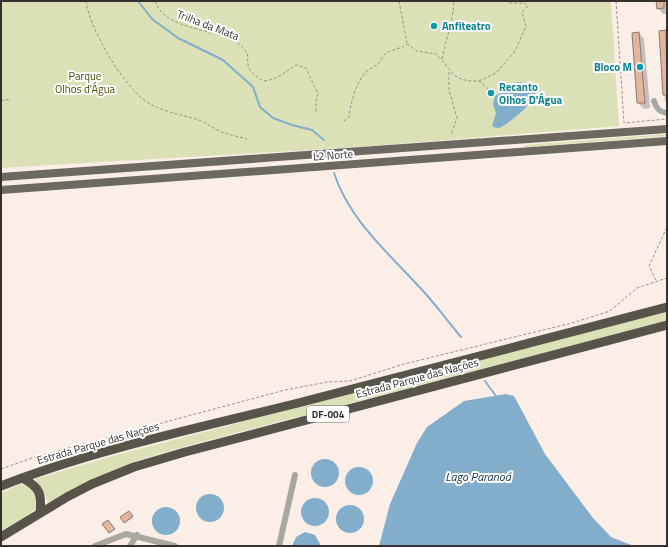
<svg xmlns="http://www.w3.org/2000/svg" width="668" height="547" font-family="'Titillium Web',sans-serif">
<rect width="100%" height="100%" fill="#fbeee7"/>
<g fill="#dce0b7">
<polygon points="1,1 611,1 619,126 360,147 1,168"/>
<polygon points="667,134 667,136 526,147 525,145"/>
<polygon points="667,311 667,321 190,445 145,458 104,475 49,503 35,479 116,455"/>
<polygon points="20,484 28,486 36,493 37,507 29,515 1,532 1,493"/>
</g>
<g fill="#83aecb">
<path d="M 518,82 L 538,85 C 537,92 532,100 528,105 C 526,109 502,129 498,128 C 496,128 494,127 492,126 L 496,113 L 493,104 L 495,96 Z"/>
<polygon points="506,394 514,396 545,454 593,518 611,537 634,546 379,546 390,504 417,443 427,427 464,401"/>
<circle cx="325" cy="473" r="14"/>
<circle cx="359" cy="481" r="14"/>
<circle cx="210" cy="508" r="14"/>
<circle cx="315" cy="512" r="14"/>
<circle cx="350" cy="519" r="14"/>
<circle cx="166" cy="521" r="14"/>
<polygon points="305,532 315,535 321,546 292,546 296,537"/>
</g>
<g fill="#0003">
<polygon points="657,1 667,1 667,14 663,14 658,8"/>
<polygon points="665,31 667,33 667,103 665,101 660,32"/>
<polygon points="639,33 644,39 650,108 644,109 638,103"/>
<polygon points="129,512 133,518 125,523 121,518"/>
</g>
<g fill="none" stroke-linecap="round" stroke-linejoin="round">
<g stroke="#83aecb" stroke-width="2">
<polyline points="138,1 152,19 178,38 223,60 253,87 260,107 273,118 292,125 312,130 324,140"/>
<path d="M 334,173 C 350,222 391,255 424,292 C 437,306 448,322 461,337"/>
<polyline points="485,381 496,396"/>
</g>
</g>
<g fill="#e3b59d" stroke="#867a74">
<polygon points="656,1 664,1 664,8 657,9"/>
<polygon points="666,30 667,95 663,95 659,31"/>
<polygon points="639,32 645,103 637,103 632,33"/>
<polygon points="129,511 133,516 124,523 120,517"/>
<polygon points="108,520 115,529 109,533 102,524"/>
</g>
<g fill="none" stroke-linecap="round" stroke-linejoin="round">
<g stroke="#99908b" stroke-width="1" stroke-dasharray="3 2" stroke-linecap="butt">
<path d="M 86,1 C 89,28 122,83 144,100 C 160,111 178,114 196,119 C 205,122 214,129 224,133 C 231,135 239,137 247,139"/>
<path d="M 155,1 C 165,31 216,28 239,44 C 253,55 245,59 249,68 C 251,73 259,78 263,81 C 277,80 285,72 296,65 L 306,68 L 318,94 L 316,101 L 316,113"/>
<polyline points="399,1 407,43"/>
<polyline points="616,1 624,123 667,119"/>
<path d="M 407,44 L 417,51 L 436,54 C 453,70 450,82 479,81 L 495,95"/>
<path d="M 442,59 C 446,39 453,21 454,1"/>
<polyline points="449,72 449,90 457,118 451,135"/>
<polyline points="479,81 496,73 515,51 526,26 522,12 528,6 524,3 509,3 508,1"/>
<polyline points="1,101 11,99"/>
<path d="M 344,121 L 349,117 C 351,102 355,85 365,73 C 368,69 374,67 378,64 C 381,61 382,57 385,54 C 392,49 401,49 407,44"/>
<polyline points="656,280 649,266 667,227"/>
<polyline points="1,469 35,457 285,390 327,382 350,381 404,364 572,323 610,311 637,288 667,278"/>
</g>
<g stroke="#a8a7a1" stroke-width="6">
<path d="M 654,101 C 656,108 659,112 667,113"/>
<polyline points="95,546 126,534 175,546"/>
<polyline points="130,546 137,535"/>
<polyline points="279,546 295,475"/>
</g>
<g stroke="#6c6a60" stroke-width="8">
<polyline points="1,177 667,129"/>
<polyline points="1,190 667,141"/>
</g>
<g stroke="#575449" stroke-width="9">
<path d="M 22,478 C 40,487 42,494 40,513"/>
<path d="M 1,486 C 96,449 199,428 298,403 C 421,372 544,339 667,307"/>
<polyline points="1,537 67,497 92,484 134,467 185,452 667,325"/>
</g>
</g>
<g fill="#0f9aa8" stroke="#fefefe" stroke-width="1.5">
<circle cx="434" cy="26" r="4"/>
<circle cx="640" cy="67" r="4"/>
<circle cx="491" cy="93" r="4"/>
</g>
<g text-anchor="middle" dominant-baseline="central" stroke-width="4" stroke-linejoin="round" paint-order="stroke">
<rect fill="#fefefe" stroke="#726e6c" stroke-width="1" x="307" y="406" width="42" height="16" rx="3"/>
<g font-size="10" font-weight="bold" fill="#36312e">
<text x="328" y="414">DF-004</text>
</g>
<g font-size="11" fill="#36312e" stroke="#fefefe">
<text transform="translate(208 25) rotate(21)">Trilha da Mata</text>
<text transform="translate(333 155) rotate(-4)">L2 Norte</text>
<text transform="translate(417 378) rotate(-15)">Estrada Parque das Nações</text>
<text transform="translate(98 443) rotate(-16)">Estrada Parque das Nações</text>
</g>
<g font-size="11" font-weight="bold" fill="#0d838f" stroke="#fefefe" text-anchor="start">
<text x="442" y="26">Anfiteatro</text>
<text x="632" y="67" text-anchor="end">Bloco M</text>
<text x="499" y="87">Recanto<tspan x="499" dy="13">Olhos D'Água</tspan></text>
</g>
<g font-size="11" fill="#4d4f00" stroke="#fefefe">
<text x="85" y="76">Parque<tspan x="85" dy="13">Olhos d'Água</tspan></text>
</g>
<g font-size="12" font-style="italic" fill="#0e3247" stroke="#fefefe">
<text x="478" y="476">Lago Paranoá</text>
</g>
</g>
<rect width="668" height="547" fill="none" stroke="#36312e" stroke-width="4"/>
</svg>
